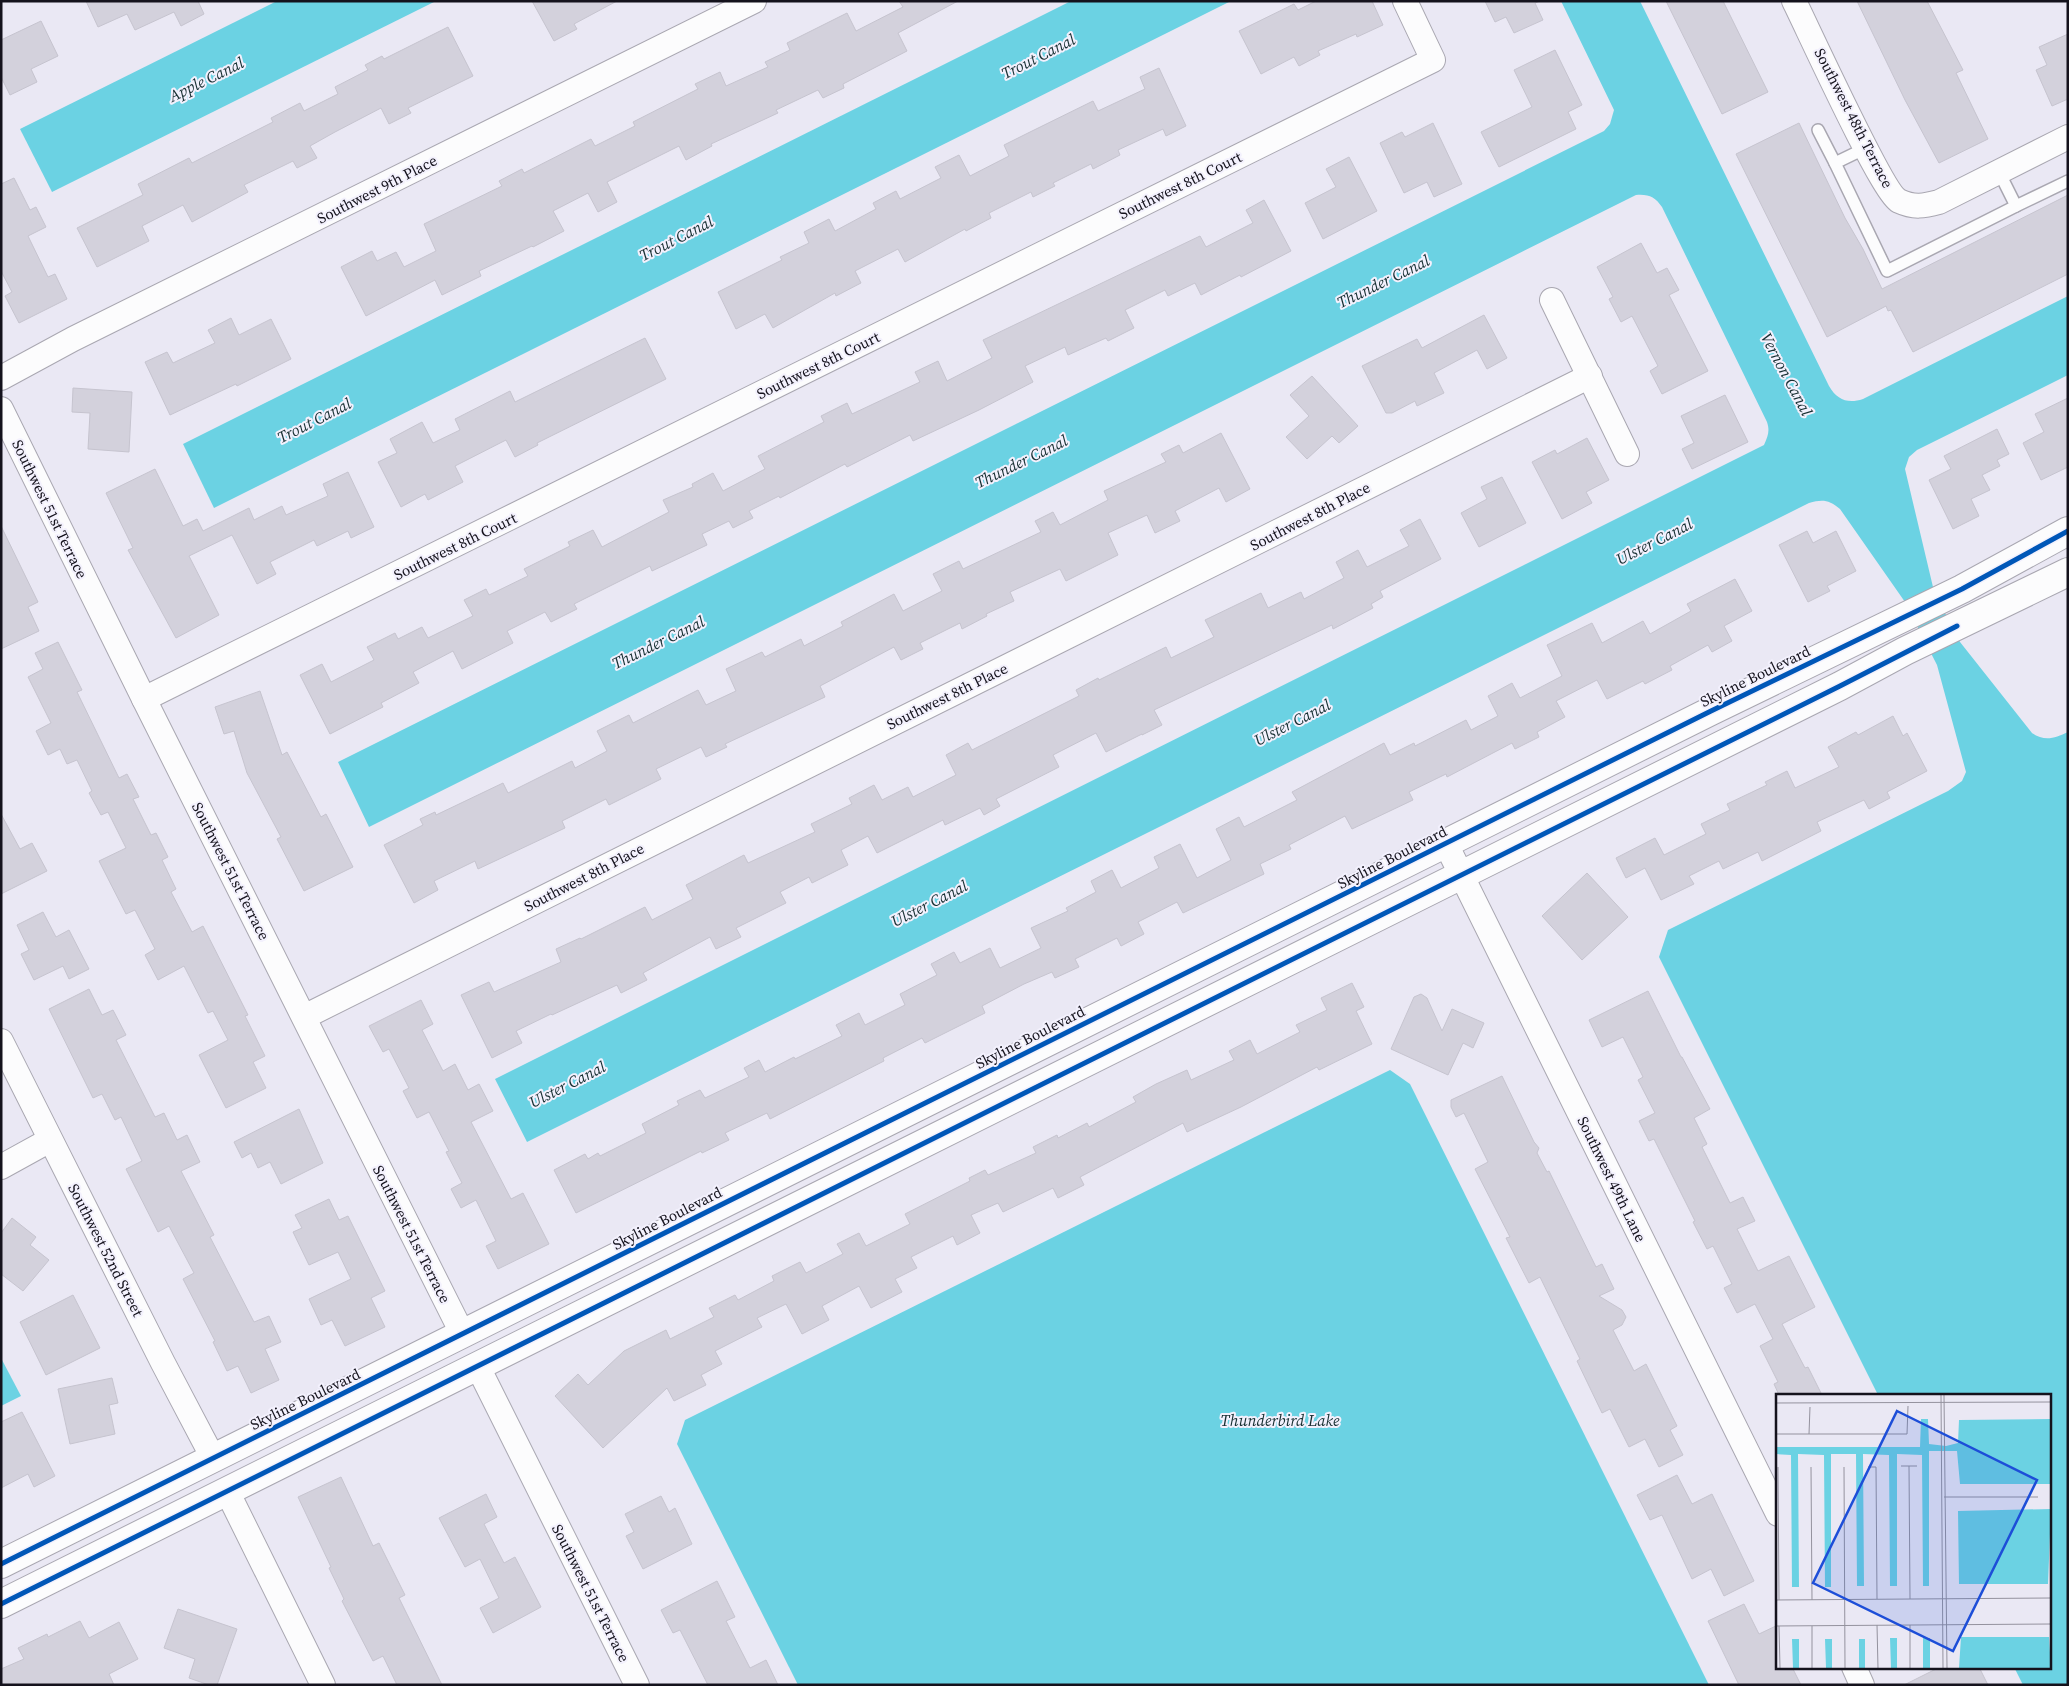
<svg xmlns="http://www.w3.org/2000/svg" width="2069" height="1686" font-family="'Source Serif 4',serif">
<rect width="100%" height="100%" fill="#eae8f4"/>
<g fill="#6bd2e3">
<polygon points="277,1 436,1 52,192 20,129"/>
<polygon points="1071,1 1231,1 214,508 183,444"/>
<path d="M 1561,1 L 1640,1 L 1829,386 C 1837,400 1848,404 1863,399 L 2068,296 L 2068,375 L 1917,450 L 1909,457 L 1905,469 L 1933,587 L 1952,628 L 1960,642 L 2032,733 C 2045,742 2055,738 2068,732 L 2068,1685 L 2023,1685 L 2014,1667 L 2050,1667 L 2050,1395 L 1878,1395 L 1659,957 L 1668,930 L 1948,791 L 1962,781 L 1966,772 L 1937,665 L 1905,602 L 1840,509 C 1829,500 1823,499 1809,503 L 527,1142 L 495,1079 L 1764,445 C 1768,436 1770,431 1767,422 L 1662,207 C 1655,197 1649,194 1636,195 L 369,827 L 338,762 L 1604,131 L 1610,124 L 1614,110 Z"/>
<polygon points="1390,1070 1410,1084 1709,1685 798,1685 677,1444 685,1420"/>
<polygon points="1,1358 21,1396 1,1406"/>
</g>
<g fill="#d3d1dc" stroke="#c6c4cf">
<polygon points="86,1 198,1 204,14 181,26 174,12 135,30 127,14 98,27"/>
<polygon points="532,1 617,1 574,24 577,29 554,41"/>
<polygon points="899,1 958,1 898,33 907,51 843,84 844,88 823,98 818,90 776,110 778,113 711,144 712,146 686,160 679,146 607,182 617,202 598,212 588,193 553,211 564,231 533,247 532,246 479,271 481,276 442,295 435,280 366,316 341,267 372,251 377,261 396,252 404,267 436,251 424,224 502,186 499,181 522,169 524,173 591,139 595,146 635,126 633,122 698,89 695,84 720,72 726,86 768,67 765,62 790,50 787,43 847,13 856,31 903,7"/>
<polygon points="1316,1 1372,1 1383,25 1357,37 1356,34 1318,51 1320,55 1299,66 1294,57 1261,74 1239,31 1294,4 1298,10"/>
<polygon points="1485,1 1540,1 1535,3 1543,20 1514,33 1506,17 1495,22"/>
<polygon points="1666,1 1723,1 1768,92 1722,114"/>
<polygon points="1857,1 1927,1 1963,70 1956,73 1988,139 1939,163 1905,100"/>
<polygon points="41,21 58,56 31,69 37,82 10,95 1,77 1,40"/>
<polygon points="448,27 473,76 408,108 411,113 389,124 381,108 335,132 310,146 317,158 297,168 293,161 244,185 248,192 192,222 183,205 142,226 149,241 97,267 77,228 143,195 138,184 189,158 192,163 273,122 271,118 300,103 304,111 338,94 335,87 368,70 365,65 382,56 384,59"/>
<polygon points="2068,34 2068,99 2052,106 2036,70 2047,65 2039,47"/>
<polygon points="1555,50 1582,105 1568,112 1576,129 1499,167 1481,132 1532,107 1514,70"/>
<polygon points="1159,68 1186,126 1166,136 1163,129 1118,150 1120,155 1093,169 1091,164 1053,183 1055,186 1033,197 1031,192 989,213 991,218 966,231 965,229 905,262 898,249 855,271 861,283 836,296 835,293 773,328 765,314 736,329 718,292 782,260 780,257 809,243 804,232 829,219 835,231 876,209 873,203 896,191 900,199 941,178 935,167 959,155 970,176 1009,156 1004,145 1028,133 1093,101 1098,111 1145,89 1140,77"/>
<polygon points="1433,123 1462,184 1434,197 1427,182 1404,193 1380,143 1402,132 1405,137"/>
<polygon points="1799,123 1845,218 1863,249 1882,289 2068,195 2068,274 1913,352 1891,310 1888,311 1886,306 1827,337 1736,154"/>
<polygon points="1349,157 1377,211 1323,239 1305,203 1336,187 1326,169"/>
<polygon points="14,178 30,210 36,207 46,227 28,236 48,277 55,274 67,299 19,323 5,296 12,292 1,271 1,184"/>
<polygon points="1264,200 1291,251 1241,277 1240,275 1201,295 1195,283 1168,296 1165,290 1125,310 1134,328 1108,341 1106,338 1068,355 1065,347 1025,366 1033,382 979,410 913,441 910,435 847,467 845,464 780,498 779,496 749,511 753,518 733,528 729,521 702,534 707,545 652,571 650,566 574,604 577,609 551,622 545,612 507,631 513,643 462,669 453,651 413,672 419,683 381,703 383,707 330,734 300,675 322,664 331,682 374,660 367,647 395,633 398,639 422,627 428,638 473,616 464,600 486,589 489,595 528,576 524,569 570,546 568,542 593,530 602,547 669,512 663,500 693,487 692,484 713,473 723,491 765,469 758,456 824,422 821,416 847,403 852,414 920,382 915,372 938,361 947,381 992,358 983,340 1200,236 1206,247 1253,223 1246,210"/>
<polygon points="1641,243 1657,273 1667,268 1679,290 1669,295 1708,371 1662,394 1650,371 1658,366 1632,316 1621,322 1609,299 1613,297 1597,267"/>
<polygon points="1484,315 1507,358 1487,369 1477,350 1434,373 1444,393 1417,406 1415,401 1392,413 1386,413 1362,366 1417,339 1422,348"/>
<polygon points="231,318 239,335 271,319 291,359 237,386 236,384 170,415 145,362 167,352 173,363 215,343 208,330"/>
<polygon points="645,338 666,379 537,443 538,445 515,457 506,440 455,466 463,482 428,500 425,494 401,507 378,462 397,453 390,439 422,422 433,443 460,430 455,419 510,391 515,402"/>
<polygon points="1312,376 1358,426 1339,443 1332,436 1307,459 1286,437 1309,416 1290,395"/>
<polygon points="73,388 132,392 129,452 88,449 90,413 72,412"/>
<polygon points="1725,395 1748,442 1692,469 1682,449 1694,443 1681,416"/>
<polygon points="2068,398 2068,467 2041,480 2023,443 2044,432 2035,414"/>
<polygon points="1997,429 2009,454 1997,460 2000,466 1982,475 1990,490 1971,499 1979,516 1953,529 1929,480 1951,469 1944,456"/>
<polygon points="1221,433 1250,489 1226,502 1219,488 1175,511 1180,521 1155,533 1147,515 1108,533 1118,555 1066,581 1060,569 1010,592 1014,601 986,614 987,616 962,629 960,623 920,643 923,649 901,660 894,647 820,686 825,697 725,744 727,747 706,757 701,747 656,769 661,779 609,805 606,799 562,821 565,828 478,869 475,861 434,881 438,890 414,903 384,845 423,825 420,819 435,812 436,815 503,783 508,793 572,761 575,768 607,751 597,731 629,715 633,723 698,690 706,705 736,691 726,669 762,652 765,657 801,639 804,646 843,626 841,622 894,594 903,611 942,591 933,574 959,561 963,569 1041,532 1035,521 1053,512 1060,525 1108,500 1104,491 1166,462 1161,454 1179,445 1183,453"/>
<polygon points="1587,438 1609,480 1586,492 1592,503 1562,519 1532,462 1555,450 1557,454"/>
<polygon points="155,469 183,526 197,519 203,531 249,508 254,520 282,506 286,515 328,496 323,484 348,472 374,527 351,538 348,531 317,546 314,540 270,562 276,574 257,584 232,535 189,556 219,615 176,638 128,550 133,548 106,493"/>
<polygon points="1502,477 1526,523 1479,547 1461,513 1487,499 1481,487"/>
<polygon points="1420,519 1441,559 1380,591 1383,597 1371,604 1373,608 1333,629 1332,625 1154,710 1162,725 1142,735 1142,734 1106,752 1096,733 1053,755 1059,767 996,799 1000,806 984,815 980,808 945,825 943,820 877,853 868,836 841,850 848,865 812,883 809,877 780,892 786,903 736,928 741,937 716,949 710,937 643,973 647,980 621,993 617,985 552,1015 551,1014 516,1031 522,1043 492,1058 461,995 489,982 494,992 561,962 556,949 580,938 581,939 645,907 652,920 693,899 686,885 744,855 748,863 815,832 811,824 852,804 849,798 874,785 882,800 908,787 913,797 956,775 946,755 968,743 972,750 1079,696 1076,690 1098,678 1099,680 1166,647 1171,658 1214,637 1205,620 1261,593 1268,608 1301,592 1304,599 1344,578 1336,562 1358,550 1367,567 1409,546 1400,530"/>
<polygon points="1,526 38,602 28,607 39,631 1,649"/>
<polygon points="1807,531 1813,543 1836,531 1856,571 1827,586 1830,591 1808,602 1779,545"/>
<polygon points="1735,579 1752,611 1724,626 1732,641 1712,652 1708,645 1670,666 1672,670 1645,684 1643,681 1607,699 1597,680 1556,701 1565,717 1537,732 1539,737 1515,749 1512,743 1447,777 1446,774 1409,792 1413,800 1352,829 1345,816 1289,845 1291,849 1260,864 1264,874 1183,913 1177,902 1138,922 1144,934 1121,946 1117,938 1075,959 1079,967 1055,978 1052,972 1024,984 982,1006 985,1013 925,1043 922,1038 883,1058 884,1061 770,1119 767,1113 725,1133 729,1140 702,1153 701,1151 576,1213 554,1170 585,1154 588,1159 598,1153 600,1156 646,1133 642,1124 679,1105 677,1101 700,1090 705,1098 749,1077 744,1068 759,1060 765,1072 794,1057 795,1059 842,1036 836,1025 859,1013 865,1025 905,1005 900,994 937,975 931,964 954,952 960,963 990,948 1000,968 1041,948 1031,928 1068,911 1066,908 1096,892 1091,881 1112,870 1121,888 1159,868 1154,857 1180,844 1197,878 1231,860 1216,829 1239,817 1244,827 1297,800 1292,792 1384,743 1390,755 1414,743 1415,746 1466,720 1471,730 1498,716 1488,696 1512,683 1520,698 1562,676 1547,645 1592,623 1602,643 1643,621 1650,634 1691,611 1687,604"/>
<polygon points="58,642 82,690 77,692 119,778 127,774 139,797 133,799 151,835 156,833 168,857 162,860 176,889 171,892 192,932 203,926 248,1015 245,1016 265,1056 253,1062 266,1088 226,1108 199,1055 228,1040 213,1011 208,1013 184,966 158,980 145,955 155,949 135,910 126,914 99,861 126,848 108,812 101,815 89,793 92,791 77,760 67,764 60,749 48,755 36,731 51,723 28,677 43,669 35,653"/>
<polygon points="260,691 282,755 287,752 321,817 326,814 353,867 304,891 277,839 281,837 247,773 234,731 224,734 215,707"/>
<polygon points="1893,716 1903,736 1907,733 1927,771 1887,792 1890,798 1869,809 1864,800 1817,822 1821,831 1762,861 1758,852 1723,869 1719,861 1689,876 1694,884 1661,900 1645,868 1626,878 1616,858 1655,838 1664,855 1706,834 1701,824 1730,810 1727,804 1767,785 1765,782 1787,771 1795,788 1839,767 1828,747 1856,732 1858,735"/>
<polygon points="1,814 20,849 32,843 47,871 1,894"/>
<polygon points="1587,873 1628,917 1582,960 1542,916"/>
<polygon points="43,912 56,937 69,930 89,969 69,979 63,966 34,980 21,954 29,950 17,925"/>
<polygon points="1352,983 1364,1007 1356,1011 1372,1044 1319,1070 1317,1067 1241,1107 1187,1132 1183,1123 1080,1177 1084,1185 1058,1198 1053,1188 1003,1212 998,1203 971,1215 980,1233 957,1245 953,1236 911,1257 917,1268 895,1279 902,1292 871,1308 859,1286 822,1306 829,1320 802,1334 786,1304 757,1318 762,1327 715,1351 722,1364 701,1375 706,1385 674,1401 667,1388 603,1448 555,1396 578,1374 588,1385 624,1351 666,1330 670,1339 714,1317 709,1308 735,1295 738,1300 774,1281 772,1276 800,1262 806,1273 843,1254 837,1244 859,1233 866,1246 910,1224 905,1214 970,1181 969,1178 985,1170 988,1175 1036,1153 1033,1147 1057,1135 1058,1138 1087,1123 1089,1127 1136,1102 1133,1097 1156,1084 1187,1070 1191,1080 1234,1060 1229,1051 1250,1040 1257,1054 1300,1032 1296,1025 1327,1010 1321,998"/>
<polygon points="89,989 102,1015 113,1010 126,1035 116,1040 155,1117 164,1113 177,1140 187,1135 200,1162 181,1171 214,1235 210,1237 254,1322 269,1316 281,1342 265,1349 279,1380 251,1393 238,1366 227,1371 213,1342 215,1341 183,1279 194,1273 169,1226 158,1232 126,1169 142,1161 121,1117 115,1120 102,1094 93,1098 49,1009"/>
<polygon points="1648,991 1681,1057 1682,1057 1710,1109 1694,1118 1707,1144 1702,1147 1730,1203 1743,1197 1755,1221 1737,1229 1758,1271 1789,1256 1815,1307 1782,1324 1805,1368 1808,1367 1822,1395 1779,1395 1774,1384 1778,1382 1760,1346 1773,1339 1755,1304 1737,1313 1724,1288 1732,1284 1713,1246 1707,1249 1693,1222 1695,1221 1654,1139 1649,1141 1639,1121 1655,1113 1638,1080 1643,1077 1623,1037 1602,1047 1589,1020"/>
<polygon points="1421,994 1427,998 1442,1031 1452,1009 1484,1023 1473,1048 1463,1043 1448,1075 1391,1049 1414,997"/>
<polygon points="421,1000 433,1024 422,1030 443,1071 455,1064 468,1090 479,1084 493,1111 471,1122 511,1199 523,1193 549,1244 498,1269 486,1246 496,1241 476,1200 461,1208 451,1189 462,1183 446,1152 449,1151 429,1112 417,1118 403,1091 409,1088 389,1049 383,1052 369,1026"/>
<polygon points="1502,1076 1534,1142 1539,1148 1537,1153 1547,1172 1549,1171 1596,1267 1602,1264 1614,1289 1599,1296 1622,1310 1626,1317 1622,1325 1613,1330 1634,1371 1646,1364 1677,1426 1670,1430 1683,1455 1659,1467 1645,1439 1629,1447 1610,1409 1602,1413 1577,1361 1580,1359 1540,1277 1529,1283 1506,1238 1510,1237 1475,1169 1488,1162 1464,1113 1456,1117 1451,1107 1451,1100"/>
<polygon points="299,1109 323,1163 281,1184 270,1162 258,1168 251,1153 242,1158 234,1142"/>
<polygon points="329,1199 339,1220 348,1216 385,1291 371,1298 385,1327 345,1346 332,1320 321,1325 309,1299 351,1279 338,1252 309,1265 293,1232 302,1228 295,1215"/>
<polygon points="12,1218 36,1237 30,1245 49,1260 23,1291 1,1274 1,1233"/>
<polygon points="73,1295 100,1348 46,1375 20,1322"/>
<polygon points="112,1378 118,1403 109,1405 115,1434 70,1444 58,1389"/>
<polygon points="22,1412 55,1476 34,1487 28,1474 1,1488 1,1422"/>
<polygon points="1677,1475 1692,1504 1712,1494 1754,1581 1724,1596 1711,1569 1692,1579 1662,1515 1650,1520 1637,1495"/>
<polygon points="341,1477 373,1546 379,1543 405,1595 399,1598 442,1685 397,1685 383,1656 373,1661 342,1601 344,1599 329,1568 331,1567 298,1497"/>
<polygon points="486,1494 497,1517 484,1524 504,1563 515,1557 541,1607 493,1633 480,1608 499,1598 480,1559 465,1567 439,1518"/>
<polygon points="661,1496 669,1512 675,1508 692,1544 643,1569 626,1536 634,1532 625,1514"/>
<polygon points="717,1581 735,1617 726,1621 750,1668 766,1660 778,1685 708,1685 680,1630 673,1633 661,1610"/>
<polygon points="1744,1604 1759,1634 1778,1625 1778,1667 1792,1667 1801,1685 1739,1685 1708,1621"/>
<polygon points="178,1609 237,1629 217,1685 209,1685 189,1678 195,1659 164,1648"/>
<polygon points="80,1621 89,1638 119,1622 138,1659 109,1674 114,1685 1,1685 1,1669 24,1659 18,1648 47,1634 48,1637"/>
<polygon points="1940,1667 1979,1667 1988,1685 1904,1685"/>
</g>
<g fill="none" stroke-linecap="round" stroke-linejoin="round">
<g stroke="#a9a7b1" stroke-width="14">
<g id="lane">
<polyline points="1818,130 1835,163"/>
<polyline points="1866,148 1835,163 1887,271 2016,206 1999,172"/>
<polyline points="2016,206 2068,181"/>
</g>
</g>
<g stroke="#a9a7b1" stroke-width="26">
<g id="street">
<path d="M 1794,1 C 1808,29 1882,192 1899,201 C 1914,208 1924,206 1939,202 L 2068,137"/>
<polyline points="1552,300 1627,454"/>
<polyline points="1,378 73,339 754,1"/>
<polyline points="1,409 144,699 462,1333"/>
<polyline points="144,699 1433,60 1405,1"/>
<polyline points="1446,844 1778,1514"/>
<polyline points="304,1017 1590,376"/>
<polyline points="1,1041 163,1363 213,1458"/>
<polyline points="1,1167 50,1140"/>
<polyline points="478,1367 637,1685"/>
<polyline points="227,1491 323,1685"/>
<polyline points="1854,1667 1862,1685"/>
</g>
</g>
<g stroke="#a9a7b1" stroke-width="30">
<g id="secondary">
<polyline points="1,1564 1711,711 1962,589 2068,531"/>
<polyline points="1,1604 1840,686 1905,651 2068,572"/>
</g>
</g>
<use href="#lane" stroke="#fcfcfd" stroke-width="11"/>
<use href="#street" stroke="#fcfcfd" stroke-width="24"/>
<use href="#secondary" stroke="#fcfcfd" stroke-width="28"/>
<g stroke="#f3f1fd" stroke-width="8">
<g id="cycleway">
<polyline points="1,1564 1711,711 1962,589 2068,531"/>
<polyline points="1,1604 1840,686 1957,626"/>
</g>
</g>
<use href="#cycleway" stroke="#0057b8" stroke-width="5"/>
</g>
<g text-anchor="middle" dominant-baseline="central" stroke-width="4" stroke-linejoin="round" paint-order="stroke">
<g font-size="15" fill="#14121c" stroke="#f3f1fd">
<text transform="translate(1854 118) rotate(63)">Southwest 48th Terrace</text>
<text transform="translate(1180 185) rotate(-26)">Southwest 8th Court</text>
<text transform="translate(377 189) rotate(-27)">Southwest 9th Place</text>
<text transform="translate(818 365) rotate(-26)">Southwest 8th Court</text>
<text transform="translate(50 509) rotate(64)">Southwest 51st Terrace</text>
<text transform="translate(1310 516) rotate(-27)">Southwest 8th Place</text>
<text transform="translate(455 546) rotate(-26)">Southwest 8th Court</text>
<text transform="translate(1755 676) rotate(-26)">Skyline Boulevard</text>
<text transform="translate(947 696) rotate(-26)">Southwest 8th Place</text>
<text transform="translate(1392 857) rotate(-27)">Skyline Boulevard</text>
<text transform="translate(231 871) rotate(63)">Southwest 51st Terrace</text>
<text transform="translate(584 877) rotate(-27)">Southwest 8th Place</text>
<text transform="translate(1030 1037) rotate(-27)">Skyline Boulevard</text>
<text transform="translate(1612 1179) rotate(64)">Southwest 49th Lane</text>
<text transform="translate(667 1218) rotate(-27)">Skyline Boulevard</text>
<text transform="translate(412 1234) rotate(63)">Southwest 51st Terrace</text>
<text transform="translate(106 1250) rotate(63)">Southwest 52nd Street</text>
<text transform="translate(305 1399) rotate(-26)">Skyline Boulevard</text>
<text transform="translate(591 1593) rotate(63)">Southwest 51st Terrace</text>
</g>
<g font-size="16" font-style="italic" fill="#172f32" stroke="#f3f1fd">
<text transform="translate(1038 56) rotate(-27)">Trout Canal</text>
<text transform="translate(206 79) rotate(-26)">Apple Canal</text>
<text transform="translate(676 238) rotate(-27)">Trout Canal</text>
<text transform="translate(1383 281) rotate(-26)">Thunder Canal</text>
<text transform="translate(1787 374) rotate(62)">Vernon Canal</text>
<text transform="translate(314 420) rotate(-27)">Trout Canal</text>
<text transform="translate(1021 461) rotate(-26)">Thunder Canal</text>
<text transform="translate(1654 541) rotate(-27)">Ulster Canal</text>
<text transform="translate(658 642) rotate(-26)">Thunder Canal</text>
<text transform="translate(1292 722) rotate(-27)">Ulster Canal</text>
<text transform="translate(929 903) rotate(-27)">Ulster Canal</text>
<text transform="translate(567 1084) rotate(-27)">Ulster Canal</text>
<text x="1280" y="1420">Thunderbird Lake</text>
</g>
</g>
<g transform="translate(1776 1394)">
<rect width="275" height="275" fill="#eae8f4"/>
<path d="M 145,25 L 152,25 L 153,50 L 170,52 L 182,49 L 183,26 L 275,25 L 275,90 L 184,90 L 181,57 L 153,57 L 153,192 L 147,192 L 146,61 L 121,60 L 121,192 L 114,192 L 113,61 L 87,60 L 88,192 L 81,192 L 80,60 L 55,60 L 55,193 L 49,193 L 48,61 L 22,60 L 23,193 L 16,193 L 15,61 L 0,60 L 0,53 L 144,53 ZM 275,115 L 272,190 L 183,190 L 182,117 ZM 185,243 L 273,243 L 275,274 L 183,274 ZM 114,244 L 121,244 L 121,274 L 115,274 ZM 147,244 L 154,244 L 154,274 L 147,274 ZM 16,245 L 23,245 L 23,274 L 17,274 ZM 49,245 L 56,245 L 56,274 L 50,274 ZM 83,245 L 89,245 L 89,274 L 83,274 Z" fill="#6bd2e3"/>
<path fill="none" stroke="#94929e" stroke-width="1" d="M 165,1 L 167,274M 168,1 L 171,274M 0,9 L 275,8M 0,40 L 131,40 L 132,12M 33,40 L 34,13M 125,72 L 141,72M 133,72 L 134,205M 2,73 L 3,206M 35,73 L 36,206M 68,73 L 69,274M 92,73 L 100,73 L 101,205M 168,103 L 262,103M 0,206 L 275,204M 101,231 L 102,274M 134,231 L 134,274M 0,232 L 275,230M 3,232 L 4,274M 36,232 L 36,274"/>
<path fill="#1d4ed8" fill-opacity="0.15" stroke="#1d4ed8" stroke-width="2.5" d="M 121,17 L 261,86 L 177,257 L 37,189 Z"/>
<rect width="275" height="275" fill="none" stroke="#14121c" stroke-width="2.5"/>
</g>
<rect width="2069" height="1686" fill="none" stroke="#14121c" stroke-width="5"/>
</svg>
